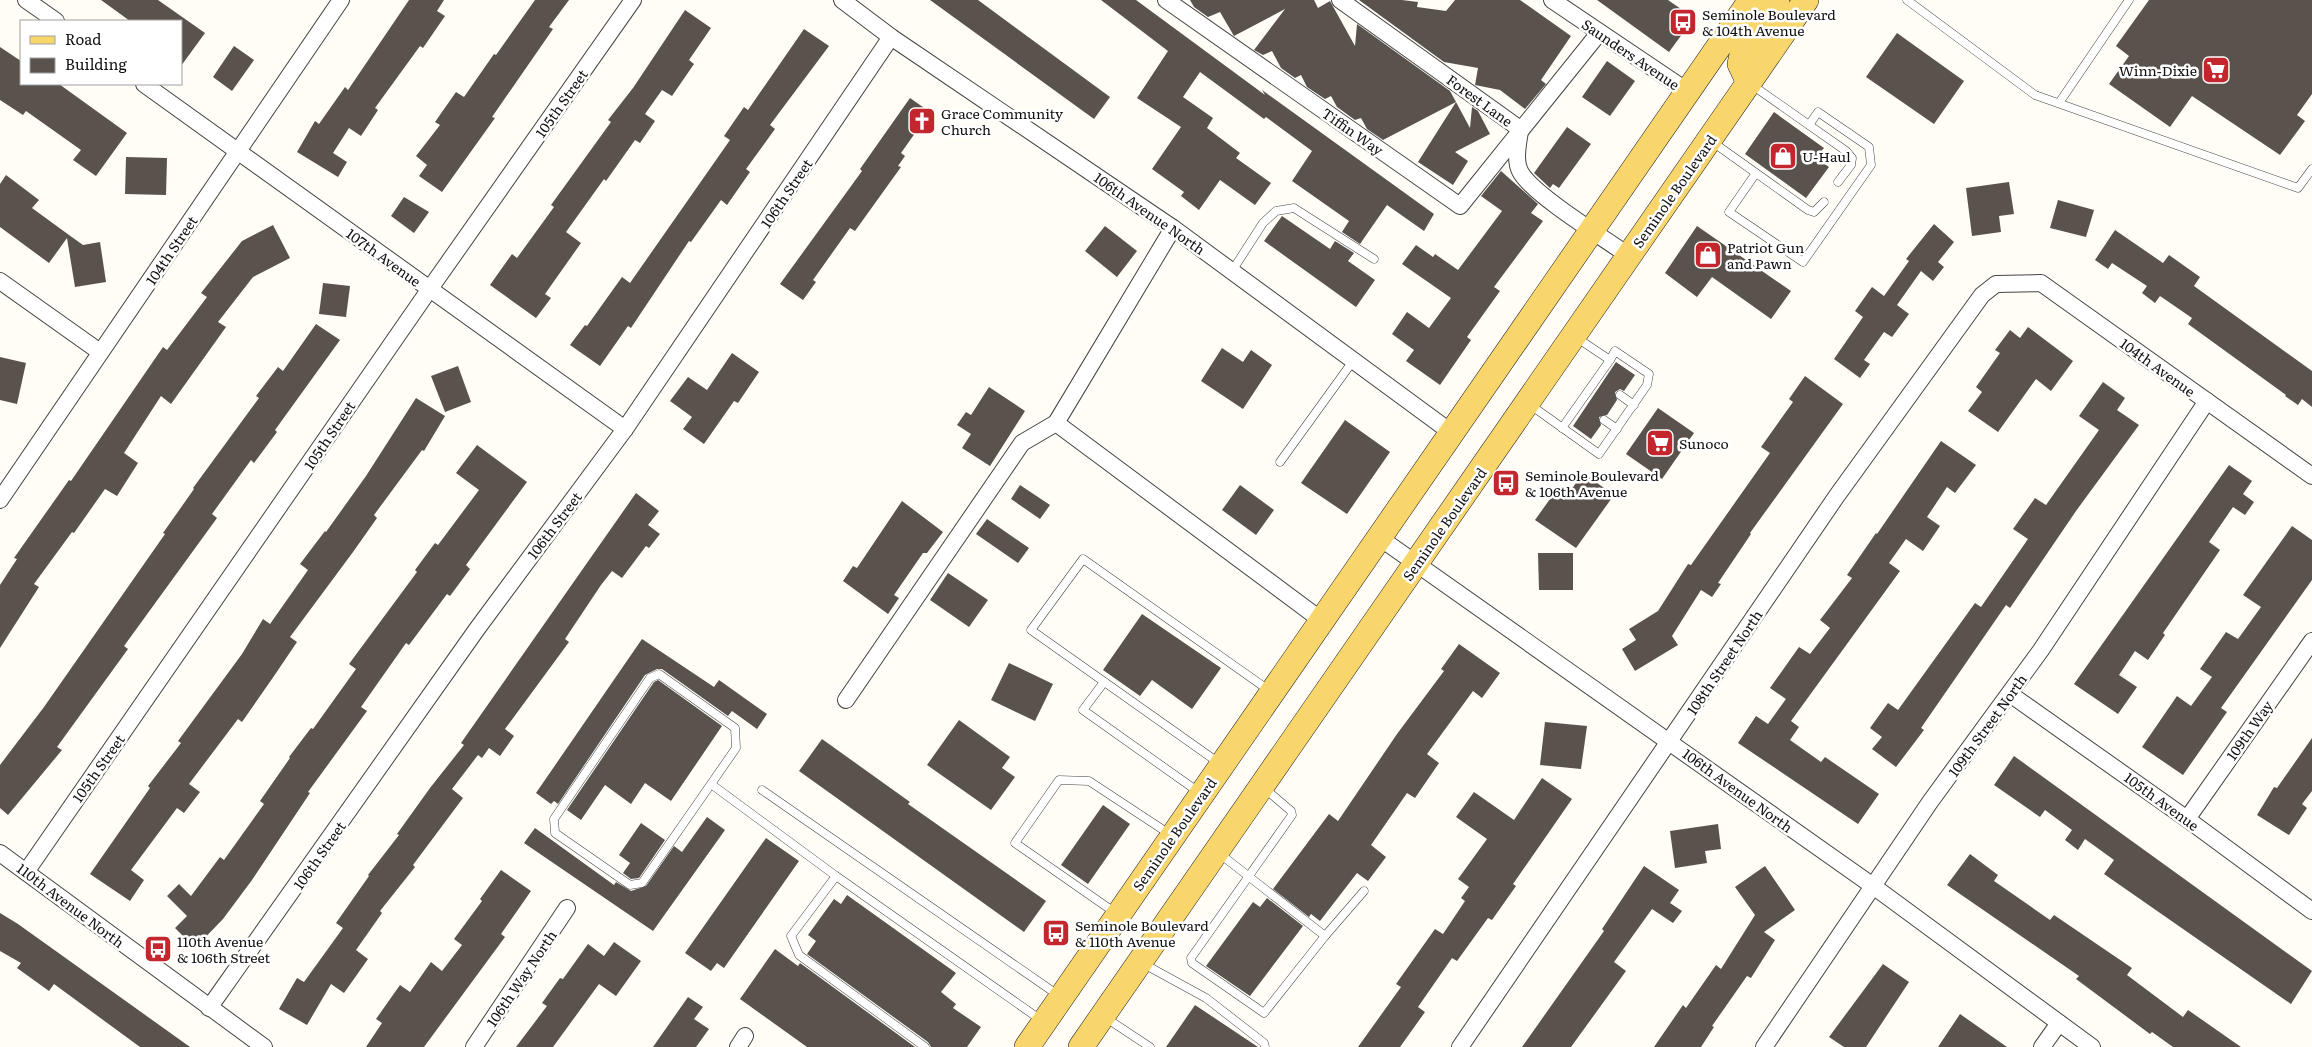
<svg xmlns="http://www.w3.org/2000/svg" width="2312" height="1047" font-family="Literata,serif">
<rect width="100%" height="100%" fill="#fffdf5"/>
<g fill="#5a524d">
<polygon points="101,0 158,0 205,33 181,66 181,21 130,21"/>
<polygon points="409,0 444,0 437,11 445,16 423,48 420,46 375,108 378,110 361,136 349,128 333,153 347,162 338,177 297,152 315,121 319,124 345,87 348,90"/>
<polygon points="535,0 569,0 549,27 553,29 492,117 495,118 442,192 419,176 427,165 416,156 440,125 435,122 456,92 464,97 494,54 496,55"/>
<polygon points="930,0 978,0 1110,97 1094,119"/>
<polygon points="1101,0 1136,0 1265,95 1262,90 1434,214 1424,231 1387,205 1360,244 1342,232 1349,221 1292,181 1312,151 1266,117 1264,119 1200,72 1183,97 1213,118 1207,128 1240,153 1236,158 1271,183 1255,205 1220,180 1199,210 1181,196 1184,192 1152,169 1181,127 1137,98 1168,51"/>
<polygon points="1190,0 1314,0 1318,8 1330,1 1355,46 1357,24 1450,91 1456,102 1383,140 1367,129 1361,118 1355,120 1337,107 1331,96 1325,99 1307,87 1301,75 1295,78 1281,68 1272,51 1263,55 1254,50 1285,9 1234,36 1220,12 1208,17 1194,7"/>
<polygon points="1359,0 1402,0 1418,2 1417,7 1446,11 1455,0 1520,0 1571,36 1541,80 1546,84 1525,109 1500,90 1475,85 1478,68 1444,62"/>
<polygon points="1597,0 1668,0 1694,18 1669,52"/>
<polygon points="2149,0 2312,0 2312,94 2297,115 2305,121 2280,155 2192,96 2170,127 2109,84 2129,56 2116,46"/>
<polygon points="685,10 711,28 689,60 694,64 672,96 662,90 645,114 655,121 640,143 635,140 606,181 604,179 566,232 581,243 545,294 551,298 536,318 490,285 512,254 517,258 554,207 551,205 611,122 608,120 633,88"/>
<polygon points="804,29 829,46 770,125 775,129 746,169 750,172 727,205 721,200 691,242 689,241 631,328 628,326 600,366 570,345 585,325 587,326 622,277 630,283 730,140 724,136 744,107 748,110"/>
<polygon points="1897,33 1964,81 1934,124 1866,77"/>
<polygon points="234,46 254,60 232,91 213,77"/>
<polygon points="0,47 21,61 21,84 59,84 127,133 96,176 73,160 81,150 26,111 23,115 0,100"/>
<polygon points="1607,61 1635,81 1610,116 1582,97"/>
<polygon points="910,98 930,112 901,153 905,156 898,166 901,167 855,231 850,228 813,280 816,282 803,300 780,284 862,171 860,169"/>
<polygon points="1456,102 1470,128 1472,107 1478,111 1490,134 1455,152 1468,161 1453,185 1418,162"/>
<polygon points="1774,112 1824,148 1816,158 1829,167 1806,198 1745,154"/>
<polygon points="1567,127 1591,144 1559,188 1553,184 1550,188 1534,173"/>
<polygon points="126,157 167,158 166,195 125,194"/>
<polygon points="1501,171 1538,204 1531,213 1543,221 1494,287 1500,291 1467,337 1471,340 1440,385 1406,361 1414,350 1392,334 1407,312 1429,328 1451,298 1402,264 1416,245 1433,257 1435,254 1458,270 1502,211 1481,196"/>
<polygon points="6,175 39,200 32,208 69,235 83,245 100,242 106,282 75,287 67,238 49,263 0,227 0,184"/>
<polygon points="2009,182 2014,214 1999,216 2001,232 1972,236 1966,188"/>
<polygon points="404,197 429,212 414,233 391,216"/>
<polygon points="2058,200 2094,210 2086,237 2050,228"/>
<polygon points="1282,216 1330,249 1335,241 1354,253 1348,261 1375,280 1356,307 1264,241"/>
<polygon points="1934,224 1954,242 1938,262 1944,267 1933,281 1921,271 1897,305 1909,314 1892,337 1884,332 1864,360 1870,364 1860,378 1834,359 1863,317 1855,311 1872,287 1884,296 1909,261 1906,259"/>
<polygon points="273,225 290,258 253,277 218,322 226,327 171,404 161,396 124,453 138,463 117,496 105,489 74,533 72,532 34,584 39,587 0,648 0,585 17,559 14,558 69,480 71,481 163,347 167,350 207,297 201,293 242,241"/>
<polygon points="1105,226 1137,251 1117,277 1085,251"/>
<polygon points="1697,226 1791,291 1771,319 1712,277 1697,297 1665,273"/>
<polygon points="2115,230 2163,263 2169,255 2200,277 2194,286 2312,371 2312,407 2302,399 2298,405 2285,396 2286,395 2188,324 2192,318 2160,296 2155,303 2142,293 2147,286 2112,263 2108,269 2095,260"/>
<polygon points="323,283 350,286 346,317 319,314"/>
<polygon points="316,324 340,340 275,430 277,432 254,463 251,460 212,514 217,518 124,646 128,649 57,747 62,750 8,815 0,808 0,765 44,707 165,534 163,533 194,489 193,488 259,398 256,396 278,367 283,371"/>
<polygon points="2028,327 2073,361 2051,391 2036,379 1998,432 1968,411 1982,392 1976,387 2000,353 1995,350 2010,330 2020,338"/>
<polygon points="1222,348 1243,362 1251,350 1272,365 1243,409 1201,381"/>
<polygon points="732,353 759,372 738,403 734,401 704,444 683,429 692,417 670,401 688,377 707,390"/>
<polygon points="0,357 26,363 17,404 0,400"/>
<polygon points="1616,362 1635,375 1624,391 1620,389 1615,392 1617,400 1607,415 1599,417 1601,425 1591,439 1573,426"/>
<polygon points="458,366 471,402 445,412 431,376"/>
<polygon points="1805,376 1843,404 1750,533 1751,534 1718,583 1721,584 1712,597 1701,590 1672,636 1678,645 1635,671 1622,649 1636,640 1629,629 1658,611 1688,564 1691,565 1770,453 1761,447 1793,402 1789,399"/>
<polygon points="2103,382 2125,398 2117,410 2139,425 2076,511 2010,608 2006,605 1921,728 1924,730 1896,767 1872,749 1882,737 1870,728 1888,703 1898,710 1975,603 1981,607 2028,539 2013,529 2035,498 2046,505 2099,430 2079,416"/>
<polygon points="989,387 1025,411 990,466 962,448 971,434 957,425 966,412 971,415"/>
<polygon points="416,398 445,416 424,451 422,450 374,515 377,518 353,552 290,637 297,642 274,676 242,722 238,719 189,784 200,792 184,813 177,808 131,870 144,880 130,901 90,874 150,788 148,786 181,743 178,741 242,654 263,619 270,624 308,570 300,564 325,531 326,532 366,476"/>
<polygon points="1658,408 1694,433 1662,479 1626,454"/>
<polygon points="1345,420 1390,452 1347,514 1301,483"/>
<polygon points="1941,441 1976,465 1955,493 1947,487 1927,517 1940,526 1923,551 1906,539 1889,563 1900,571 1791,721 1799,727 1790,740 1821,762 1825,757 1879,794 1858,824 1738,743 1756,716 1768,724 1786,699 1770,688 1799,647 1810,654 1830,628 1820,620 1852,578 1847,575 1876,533 1877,534"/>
<polygon points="477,445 527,482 466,565 470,569 450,596 447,594 409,645 406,643 361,707 367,711 308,792 310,793 252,880 223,919 195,948 175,928 187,916 167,896 179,884 191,896 220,857 224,860 264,804 260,801 290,758 289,757 311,728 313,729 356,669 349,664 417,572 415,570 435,543 438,545 479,490 456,473"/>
<polygon points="2229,465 2252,481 2243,494 2254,502 2245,515 2233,507 2209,542 2220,550 2163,633 2165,635 2148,660 2135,651 2119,675 2137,687 2118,714 2074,684"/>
<polygon points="1583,473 1614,495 1576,548 1535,520 1555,492 1564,500"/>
<polygon points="1020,485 1050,505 1040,519 1011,499"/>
<polygon points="1240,485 1274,510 1256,535 1222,510"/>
<polygon points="636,493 659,511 648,525 660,534 649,548 646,546 622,578 612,571 601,585 565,639 569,642 505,729 514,736 500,756 489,748 482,758 478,755 452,789 463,798 413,865 415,867 380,911 382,913 356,950 368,959 344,993 331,984 307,1025 279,1009 297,978 304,982 343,928 336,923 369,876 368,875 399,835 397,834 430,788 464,745 461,743"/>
<polygon points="902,501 943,532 927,553 923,553 894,595 899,598 888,614 843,581 853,566 857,568"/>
<polygon points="987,519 1029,548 1018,563 976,534"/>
<polygon points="2292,526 2312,540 2312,580 2221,708 2227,712 2183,775 2142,747 2177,696 2191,706 2212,677 2200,669 2226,632 2238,639 2261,607 2243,595"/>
<polygon points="1538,553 1573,553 1573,590 1539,590"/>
<polygon points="948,573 988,600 969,627 930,600"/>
<polygon points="1142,614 1221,668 1192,709 1152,680 1140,696 1103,670"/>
<polygon points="642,639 714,687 719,680 767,714 757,729 732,711 728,716 662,669 657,669 645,675 558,804 554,801 551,804 536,793"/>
<polygon points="1459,644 1500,673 1482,698 1473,691 1427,754 1439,763 1415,798 1407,793 1371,845 1386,857 1368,881 1357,873 1320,921 1311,914 1309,917 1273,889 1329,814 1338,821 1397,734 1444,671 1441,669"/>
<polygon points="1009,663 1053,684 1035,721 991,700"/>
<polygon points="658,680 722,726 671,801 645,783 631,804 605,785 581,820 567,810 654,682"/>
<polygon points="959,720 1010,757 1002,768 1015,777 991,810 927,765"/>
<polygon points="1545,722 1587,726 1581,769 1540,765"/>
<polygon points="2312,738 2312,791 2302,804 2307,808 2289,835 2257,815 2274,787 2277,788"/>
<polygon points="822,739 910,802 908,804 1046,901 1024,932 799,771"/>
<polygon points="2014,756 2312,971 2291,1004 2104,874 2114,860 2085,839 2078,850 2065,840 2072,830 2045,810 2040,817 1994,785"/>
<polygon points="1542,778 1572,799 1513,884 1516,886 1492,920 1488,918 1457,961 1452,958 1418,1007 1425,1012 1400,1047 1358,1047 1401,987 1396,984 1435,929 1443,934 1465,901 1461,898 1469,887 1458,879 1487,839 1456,817 1474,792 1514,820"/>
<polygon points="1103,805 1130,824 1088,884 1061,865"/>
<polygon points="707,817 725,830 653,931 524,843 535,828 614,885 616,882 631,891 646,886 674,846 682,852"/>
<polygon points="641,823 665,840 639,878 631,879 623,873 630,863 619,855"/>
<polygon points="1718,824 1721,849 1705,851 1707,863 1675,868 1670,831"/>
<polygon points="766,838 799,861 724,968 717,963 711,971 685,953"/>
<polygon points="1970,854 1998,875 1994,881 2050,920 2054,915 2132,968 2127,975 2183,1017 2188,1010 2241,1047 2173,1047 2152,1032 2150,1034 2076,979 2079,976 1947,885"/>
<polygon points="1644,866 1679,890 1670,903 1682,911 1673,923 1652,909 1614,962 1626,971 1571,1047 1522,1047 1604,931 1602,929"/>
<polygon points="1765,866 1795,910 1764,932 1775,940 1751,978 1747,976 1712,1026 1714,1027 1701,1047 1654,1047 1683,1005 1686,1008 1716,965 1721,969 1755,915 1735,887"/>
<polygon points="501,870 531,891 501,934 505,937 424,1047 366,1047 382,1023 376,1019 400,985 410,992 431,962 442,971 462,945 454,939 482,901 480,899"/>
<polygon points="847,895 956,973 941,992 956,1004 953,1008 981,1027 967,1047 931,1047 928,1042 807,954 816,941 808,935 834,899 841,904"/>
<polygon points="1267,898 1303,926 1250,996 1206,966 1253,902 1260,907"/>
<polygon points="0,913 18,924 190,1047 140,1047 54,984 49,991 17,968 21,963 0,951"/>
<polygon points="614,942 641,961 616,996 599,984 553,1047 516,1047 547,1006 542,1003 560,978 563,979 588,944 604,956"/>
<polygon points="775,949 798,966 800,963 915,1047 807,1047 740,999"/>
<polygon points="1883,964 1909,982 1866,1047 1844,1047 1829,1037"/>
<polygon points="688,997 703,1007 694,1019 709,1029 696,1047 653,1047"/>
<polygon points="1195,1005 1258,1047 1166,1047"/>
<polygon points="1960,1014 2007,1047 1938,1047"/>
</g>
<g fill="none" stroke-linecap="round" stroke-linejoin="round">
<g stroke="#444" stroke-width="9">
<g id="service">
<polyline points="1907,0 2035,95 2298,188 2312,169"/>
<polyline points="1752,85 1846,151 1852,158 1851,165 1838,182"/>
<polyline points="2059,103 2129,0"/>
<polyline points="1711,141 1808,210 1814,212 1824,202"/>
<polyline points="1756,173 1729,212 1803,262 1871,165 1869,147 1818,112 1809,125"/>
<polyline points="1232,271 1263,223 1276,211 1294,208 1374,259"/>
<polyline points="1620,395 1634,405"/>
<polyline points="1529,404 1599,454 1647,385 1649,374 1615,351 1610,360 1577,338"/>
<polyline points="1604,420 1617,429"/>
<polyline points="1562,428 1610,360"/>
<polyline points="1280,462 1353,361"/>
<polyline points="1104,682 1083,710 1200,793"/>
<polyline points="1219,763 1031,630 1083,559 1270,691"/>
<polyline points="711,784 642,883 630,885 555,833 554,819 650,678 659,674 735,728 736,748 711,784 836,876"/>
<polyline points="1263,787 1291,811 1292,815 1191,958 1192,963 1264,1013 1325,936"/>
<polyline points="762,790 1058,995"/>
<polyline points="1220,854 1325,936 1364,891"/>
<polyline points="1117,914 1015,843 1059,780 1089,781 1171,835"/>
<polyline points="1142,963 1206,998 1264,1043 1265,1047"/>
<polyline points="1106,1018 1150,1047"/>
<polyline points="925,1047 799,955 791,936 836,876 1041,1020"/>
</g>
</g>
<g stroke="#444" stroke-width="18">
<g id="minor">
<polyline points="26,0 56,21"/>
<polyline points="842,0 891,37 1173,228 1452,433"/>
<polyline points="1166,0 1460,206 1599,33"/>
<polyline points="1340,0 1520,129"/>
<polyline points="1552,0 1687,91"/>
<polyline points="144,84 625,429"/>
<path d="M 1520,131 C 1518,144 1514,162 1521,173 C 1535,196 1604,238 1629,256"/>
<polyline points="0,281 100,352"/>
<polyline points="1056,423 1321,620"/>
<polyline points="0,500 341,0"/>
<polyline points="1380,538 1873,886 2092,1047"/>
<polyline points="2010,694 2187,819 2312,911"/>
<polyline points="846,700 1022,443 1056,423 1173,228"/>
<polyline points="2187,819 2312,641"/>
<polyline points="0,853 264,1047"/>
<polyline points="26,872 429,290 633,0"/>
<polyline points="209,1008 477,629 625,429 891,37"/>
<polyline points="474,1047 567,908"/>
<polyline points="738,1047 745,1036"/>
<polyline points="1460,1047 1836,497 1982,295 1996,284 2041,283 2312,476"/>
<polyline points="1764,1047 1930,802 2041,650 2207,401"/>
<polyline points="2042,1047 2059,1023"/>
</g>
</g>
<g stroke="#222" stroke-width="26">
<g id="primary">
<polyline points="1749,83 1740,64 1743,50 1777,0"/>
<polyline points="1027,1047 1751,0"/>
<polyline points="1081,1047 1806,0"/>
</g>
</g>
<use href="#service" stroke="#fff" stroke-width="8"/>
<use href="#minor" stroke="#fff" stroke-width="16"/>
<use href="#primary" stroke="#f9d66b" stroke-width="25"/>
</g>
<defs>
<g id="bus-square" transform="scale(1.4375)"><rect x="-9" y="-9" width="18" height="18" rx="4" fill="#c4262e" stroke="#fff"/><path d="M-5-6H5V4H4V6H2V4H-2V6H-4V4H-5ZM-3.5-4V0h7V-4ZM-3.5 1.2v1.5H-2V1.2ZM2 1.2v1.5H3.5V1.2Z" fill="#fff"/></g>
<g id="supermarket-square" transform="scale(1.4375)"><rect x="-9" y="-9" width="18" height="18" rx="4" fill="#c4262e" stroke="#fff"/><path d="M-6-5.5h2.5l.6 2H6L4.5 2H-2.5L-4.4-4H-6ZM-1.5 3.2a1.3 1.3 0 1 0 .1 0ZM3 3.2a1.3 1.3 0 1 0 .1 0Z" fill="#fff"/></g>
<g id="church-square" transform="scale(1.4375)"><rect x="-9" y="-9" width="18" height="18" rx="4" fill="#c4262e" stroke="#fff"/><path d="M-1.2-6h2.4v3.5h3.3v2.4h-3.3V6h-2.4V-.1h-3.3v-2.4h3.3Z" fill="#fff"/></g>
<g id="shop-square" transform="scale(1.4375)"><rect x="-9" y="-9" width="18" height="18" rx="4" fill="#c4262e" stroke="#fff"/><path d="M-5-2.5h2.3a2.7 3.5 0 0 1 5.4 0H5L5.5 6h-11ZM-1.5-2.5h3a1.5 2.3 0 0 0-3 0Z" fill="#fff"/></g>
</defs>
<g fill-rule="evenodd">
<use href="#bus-square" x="1683" y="22"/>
<use href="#supermarket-square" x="2216" y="70"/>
<use href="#church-square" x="922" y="121"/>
<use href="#shop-square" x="1783" y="156"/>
<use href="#shop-square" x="1708" y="255"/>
<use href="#supermarket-square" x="1660" y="443"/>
<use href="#bus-square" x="1506" y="483"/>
<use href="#bus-square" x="1056" y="933"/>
<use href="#bus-square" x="158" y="949"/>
</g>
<g text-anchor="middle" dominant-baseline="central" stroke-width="5" stroke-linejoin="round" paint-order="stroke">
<g font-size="14" fill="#111" stroke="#fff" text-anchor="start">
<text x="1702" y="14">Seminole Boulevard<tspan x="1702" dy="16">&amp; 104th Avenue</tspan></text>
<text x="2197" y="70" text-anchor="end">Winn-Dixie</text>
<text x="941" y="113">Grace Community<tspan x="941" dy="16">Church</tspan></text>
<text x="1802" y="156">U-Haul</text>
<text x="1727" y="247">Patriot Gun<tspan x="1727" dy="16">and Pawn</tspan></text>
<text x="1679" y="443">Sunoco</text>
<text x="1525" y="475">Seminole Boulevard<tspan x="1525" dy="16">&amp; 106th Avenue</tspan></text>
<text x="1075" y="925">Seminole Boulevard<tspan x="1075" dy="16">&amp; 110th Avenue</tspan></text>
<text x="177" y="941">110th Avenue<tspan x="177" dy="16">&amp; 106th Street</tspan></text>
</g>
<g font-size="14" fill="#111" stroke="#fff">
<text transform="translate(1631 54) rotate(34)">Saunders Avenue</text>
<text transform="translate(1480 100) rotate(36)">Forest Lane</text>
<text transform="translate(561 103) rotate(-55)">105th Street</text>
<text transform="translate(1353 131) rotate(35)">Tiffin Way</text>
<text transform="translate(1674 191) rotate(-55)">Seminole Boulevard</text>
<text transform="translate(786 193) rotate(-56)">106th Street</text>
<text transform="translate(1150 213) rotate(35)">106th Avenue North</text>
<text transform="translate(171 250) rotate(-56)">104th Street</text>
<text transform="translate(384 257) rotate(36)">107th Avenue</text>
<text transform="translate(2158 367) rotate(36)">104th Avenue</text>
<text transform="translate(329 435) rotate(-56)">105th Street</text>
<text transform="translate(1444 524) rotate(-55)">Seminole Boulevard</text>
<text transform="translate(554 525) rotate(-53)">106th Street</text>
<text transform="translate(1724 662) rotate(-56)">108th Street North</text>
<text transform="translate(1987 725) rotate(-54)">109th Street North</text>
<text transform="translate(2249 730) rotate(-55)">109th Way</text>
<text transform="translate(98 768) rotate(-55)">105th Street</text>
<text transform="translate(1738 790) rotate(36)">106th Avenue North</text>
<text transform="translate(2162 801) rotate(36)">105th Avenue</text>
<text transform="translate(1174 834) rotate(-55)">Seminole Boulevard</text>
<text transform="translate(319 855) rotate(-55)">106th Street</text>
<text transform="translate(71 905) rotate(37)">110th Avenue North</text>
<text transform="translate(521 978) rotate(-56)">106th Way North</text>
</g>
</g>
<rect x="20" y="20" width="162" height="65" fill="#ffffff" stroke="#a0a0a0"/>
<rect x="30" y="36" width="25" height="8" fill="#f9d66b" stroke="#a0a0a0"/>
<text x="65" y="45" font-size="15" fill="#111111">Road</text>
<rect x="30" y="58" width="25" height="15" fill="#5a524d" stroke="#a0a0a0"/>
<text x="65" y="70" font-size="15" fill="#111111">Building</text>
</svg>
